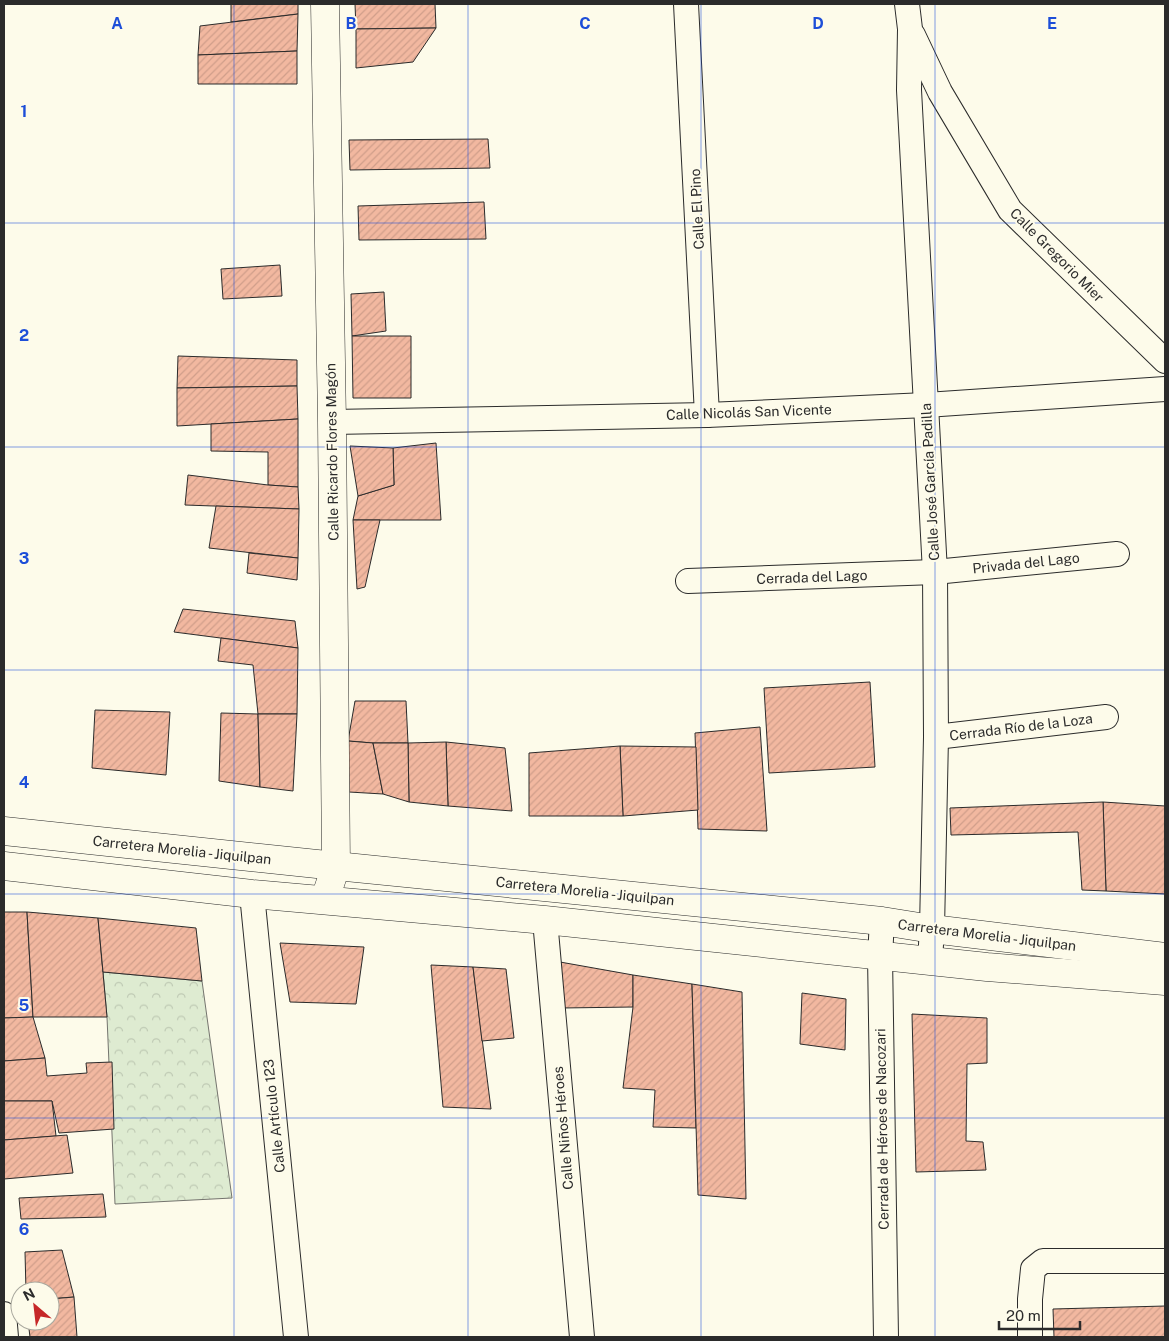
<svg xmlns="http://www.w3.org/2000/svg" width="1169" height="1341" font-family="'Public Sans',sans-serif">
<defs>
<pattern id="park-crowns" width="20" height="18" patternUnits="userSpaceOnUse" patternTransform="scale(1.25)"><rect width="20" height="18" fill="#deebd1"/><path d="M2 6a3 3 0 1 1 6 0M12 15a3 3 0 1 1 6 0" fill="none" stroke="#bfcab4"/></pattern>
<pattern id="building-hatch" width="6" height="6" patternUnits="userSpaceOnUse" patternTransform="scale(1.25)"><rect width="6" height="6" fill="#f2b8a0"/><path d="M-1 1l2-2M0 6l6-6M5 7l2-2" fill="none" stroke="#d09e8a"/></pattern>
</defs>
<rect width="100%" height="100%" fill="#fdfbea"/>
<polygon fill="url(#park-crowns)" stroke="#74746e" points="103,972 202,981 232,1198 115,1204 107,1017"/>
<g fill="url(#building-hatch)" stroke="#2b2b2b">
<polygon points="231,4 298,4 298,14 231,22"/>
<polygon points="355,4 435,4 436,28 356,29"/>
<polygon points="298,14 297,51 198,55 200,26"/>
<polygon points="436,28 413,62 356,68 356,29"/>
<polygon points="297,51 297,84 198,84 198,55"/>
<polygon points="488,139 490,168 350,170 349,140"/>
<polygon points="484,202 486,239 359,240 358,206"/>
<polygon points="280,265 282,296 223,299 221,269"/>
<polygon points="384,292 386,331 352,336 351,294"/>
<polygon points="352,336 411,336 411,398 353,398"/>
<polygon points="178,356 297,360 297,386 177,388"/>
<polygon points="297,386 298,419 177,426 177,388"/>
<polygon points="298,419 298,487 268,485 268,452 211,451 211,424"/>
<polygon points="436,443 441,520 353,520 358,496 394,485 393,448"/>
<polygon points="350,446 393,448 394,485 358,496"/>
<polygon points="188,475 268,485 298,487 299,509 185,505"/>
<polygon points="216,506 299,509 298,558 209,548"/>
<polygon points="353,520 380,520 365,587 357,589"/>
<polygon points="249,553 298,558 297,580 247,573"/>
<polygon points="183,609 295,621 298,648 174,632"/>
<polygon points="221,638 298,648 297,714 258,714 253,665 218,661"/>
<polygon points="870,682 875,767 769,773 764,688"/>
<polygon points="355,701 406,701 408,743 373,743 348,741"/>
<polygon points="95,710 170,712 166,775 92,768"/>
<polygon points="221,713 258,714 260,787 219,781"/>
<polygon points="258,714 297,714 293,791 260,787"/>
<polygon points="760,727 767,831 698,829 695,733"/>
<polygon points="348,741 373,743 383,794 349,792"/>
<polygon points="446,742 505,748 512,811 448,806"/>
<polygon points="446,742 448,806 409,802 408,743"/>
<polygon points="373,743 408,743 409,802 383,794"/>
<polygon points="620,746 696,747 698,810 623,816"/>
<polygon points="620,746 623,816 529,816 529,753"/>
<polygon points="1103,802 1165,806 1165,894 1106,891"/>
<polygon points="1103,802 1106,891 1082,890 1078,832 951,835 950,808"/>
<polygon points="4,912 27,912 33,1017 4,1018"/>
<polygon points="27,912 98,918 107,1017 33,1017"/>
<polygon points="98,918 196,928 202,981 103,972"/>
<polygon points="280,943 364,947 356,1004 290,1002"/>
<polygon points="560,962 633,975 633,1007 562,1008"/>
<polygon points="431,965 473,967 491,1109 443,1107"/>
<polygon points="473,967 506,969 514,1038 482,1041"/>
<polygon points="633,975 692,984 696,1128 653,1127 655,1090 623,1088 633,1007"/>
<polygon points="692,984 742,992 746,1199 698,1195"/>
<polygon points="802,993 846,999 845,1050 800,1044"/>
<polygon points="912,1014 987,1018 987,1063 967,1064 966,1141 983,1142 986,1170 916,1172"/>
<polygon points="33,1017 45,1058 4,1061 4,1018"/>
<polygon points="45,1058 47,1076 87,1073 86,1063 112,1062 114,1129 59,1133 52,1101 4,1101 4,1061"/>
<polygon points="4,1101 52,1101 56,1136 4,1140"/>
<polygon points="67,1135 73,1173 4,1179 4,1140"/>
<polygon points="103,1194 106,1217 21,1219 19,1198"/>
<polygon points="62,1250 74,1297 50,1299 50,1291 26,1291 25,1252"/>
<polygon points="74,1297 77,1337 30,1337 28,1321 50,1321 50,1299"/>
<polygon points="1165,1306 1165,1337 1054,1337 1053,1309"/>
</g>
<g fill="none" stroke-linecap="round" stroke-linejoin="round">
<g stroke="#2b2b2b" stroke-width="26">
<g id="minor">
<polyline points="686,4 707,415"/>
<polyline points="907,4 910,29 909,90 935,572 936,737 932,929 930,960"/>
<polyline points="913,35 940,92 1010,210 1165,361"/>
<polyline points="332,422 707,415 926,405 1165,389"/>
<polyline points="688,581 935,572 1117,554"/>
<polyline points="936,737 1106,717"/>
<polyline points="252,894 296,1337"/>
<polyline points="545,920 582,1337"/>
<polyline points="882,921 880,956 886,1337"/>
<polyline points="4,1314 6,1337"/>
<polyline points="1030,1337 1030,1299 1033,1269 1043,1261 1165,1261"/>
</g>
</g>
<g stroke="#2b2b2b" stroke-width="29">
<polyline id="tertiary" points="325,4 332,422 336,866 325,899"/>
</g>
<g stroke="#2b2b2b" stroke-width="29">
<g id="primary">
<polyline points="4,831 336,866 882,921 932,929 1165,957"/>
<polyline points="4,866 252,894 545,920 987,967 1165,981"/>
</g>
</g>
<use href="#minor" stroke="#fdfbea" stroke-width="24"/>
<use href="#tertiary" stroke="#fdfbea" stroke-width="28"/>
<use href="#primary" stroke="#fdfbea" stroke-width="28"/>
</g>
<path fill="none" stroke="#1d4ed8" stroke-width="1" stroke-opacity="0.55" d="M 234,4 L 234,1337M 468,4 L 468,1337M 701,4 L 701,1337M 935,4 L 935,1337M 4,223 L 1165,223M 4,447 L 1165,447M 4,670 L 1165,670M 4,894 L 1165,894M 4,1118 L 1165,1118"/>
<g text-anchor="middle" dominant-baseline="central" stroke-width="4" stroke-linejoin="round" paint-order="stroke">
<g font-size="14" fill="#2b2b2b" stroke="#fdfbea">
<text transform="translate(697 209) rotate(-93)">Calle El Pino</text>
<text transform="translate(1057 255) rotate(45)">Calle Gregorio Mier</text>
<text transform="translate(749 412) rotate(-2)">Calle Nicolás San Vicente</text>
<text transform="translate(332 452) rotate(-91)">Calle Ricardo Flores Magón</text>
<text transform="translate(930 482) rotate(-93)">Calle José García Padilla</text>
<text transform="translate(1026 563) rotate(-6)">Privada del Lago</text>
<text transform="translate(812 577) rotate(-2)">Cerrada del Lago</text>
<text transform="translate(1021 727) rotate(-7)">Cerrada Río de la Loza</text>
<text transform="translate(182 850) rotate(6)">Carretera Morelia - Jiquilpan</text>
<text transform="translate(585 891) rotate(6)">Carretera Morelia - Jiquilpan</text>
<text transform="translate(987 935) rotate(7)">Carretera Morelia - Jiquilpan</text>
<text transform="translate(274 1116) rotate(-96)">Calle Artículo 123</text>
<text transform="translate(563 1128) rotate(-95)">Calle Niños Héroes</text>
<text transform="translate(882 1129) rotate(-91)">Cerrada de Héroes de Nacozari</text>
</g>
</g>
<g font-size="16" text-anchor="middle" font-weight="bold" fill="#1d4ed8" stroke="#fdfbea" stroke-width="4" stroke-linejoin="round" paint-order="stroke">
<text x="117" y="29">A</text>
<text x="351" y="29">B</text>
<text x="585" y="29">C</text>
<text x="818" y="29">D</text>
<text x="1052" y="29">E</text>
<text x="24" y="117">1</text>
<text x="24" y="341">2</text>
<text x="24" y="564">3</text>
<text x="24" y="788">4</text>
<text x="24" y="1011">5</text>
<text x="24" y="1235">6</text>
</g>
<rect width="1169" height="1341" fill="none" stroke="#2b2b2b" stroke-width="10"/>
<g transform="translate(35 1306) rotate(332)"><circle r="24" fill="#fdfbea" stroke="#a9a89e"/>
<path d="M0-4L9 19L0 12L-9 19Z" fill="#c62828"/>
<text y="-8" font-size="14" font-weight="bold" text-anchor="middle" fill="#2b2b2b">N</text>
</g>
<path d="M999 1321v8h81v-8" fill="none" stroke="#2b2b2b" stroke-width="2.5"/>
<text x="1006" y="1321" font-size="15" fill="#2b2b2b" stroke="#fdfbea" stroke-width="4" paint-order="stroke">20 m</text>
</svg>
